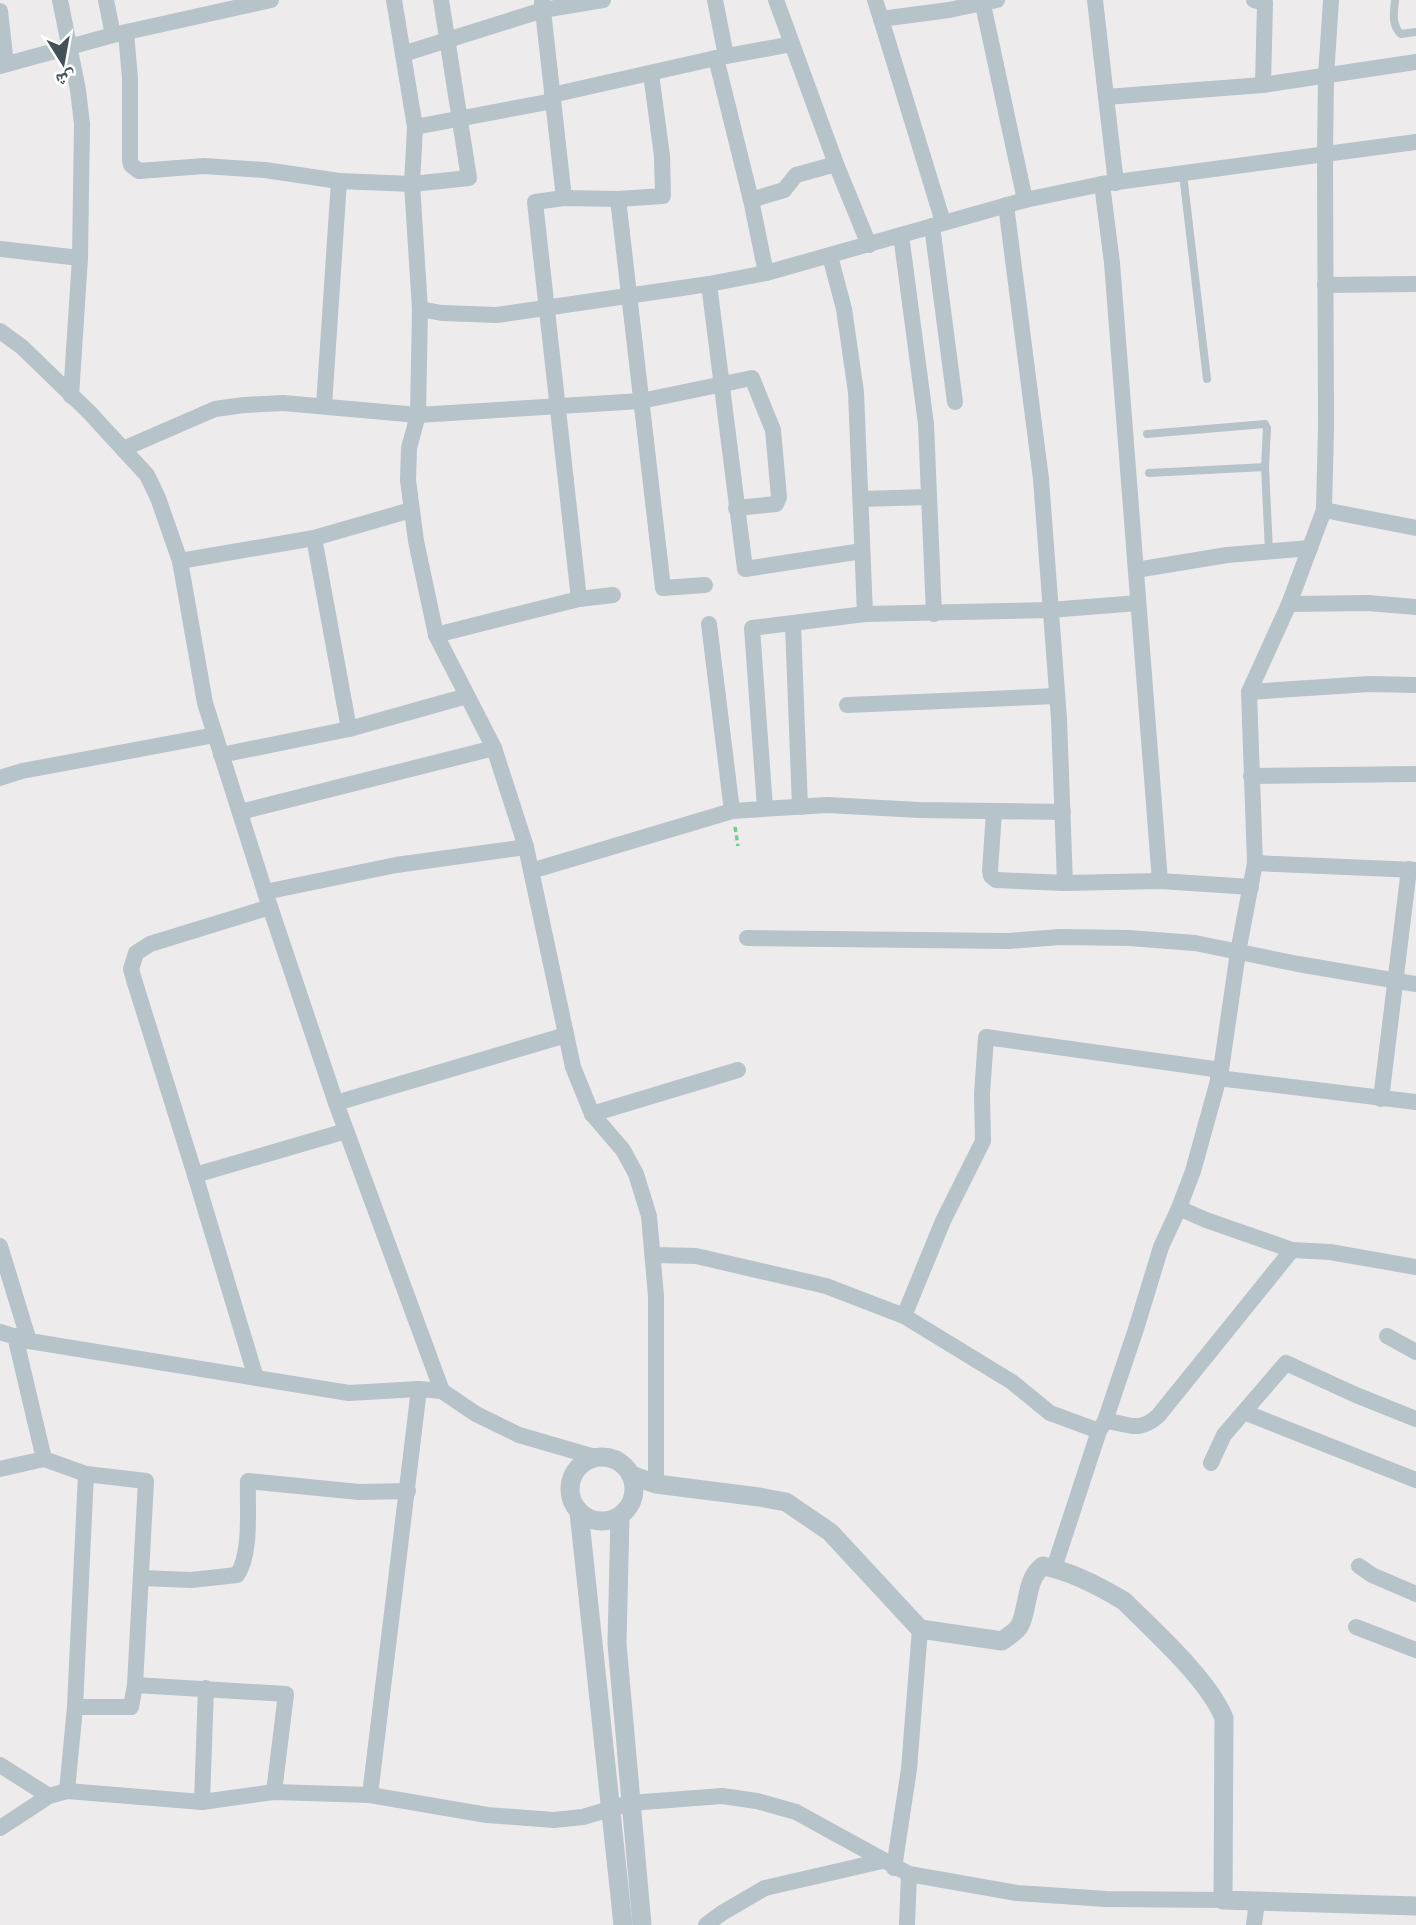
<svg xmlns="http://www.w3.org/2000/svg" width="1416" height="1925" font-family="'Archivo Narrow','Noto Naskh Arabic',sans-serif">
<rect width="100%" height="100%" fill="#eeebec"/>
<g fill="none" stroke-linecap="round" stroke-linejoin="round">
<polyline stroke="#6dce8e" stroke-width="3.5" stroke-dasharray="5 3.5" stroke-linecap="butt" points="735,827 738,846"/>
<g stroke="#b6c3c9" stroke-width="8">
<path d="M 1395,0 C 1394,12 1391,25 1401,34 L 1416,32"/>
<polyline points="1183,174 1207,379"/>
<polyline points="1147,434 1265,424 1267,428 1265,467 1269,551"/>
<polyline points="1149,473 1265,467"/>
</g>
<g stroke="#b6c3c9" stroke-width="16">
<polyline points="60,0 78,90 82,124 80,258 71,396"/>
<polyline points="106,0 113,35"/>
<polyline points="394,0 415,127 412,184 420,309 418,415 409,448 408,480 416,541 436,635 494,748 526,847 573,1067 592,1114 623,1150 636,1174 649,1216 656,1296 656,1484"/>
<polyline points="715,0 726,56"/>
<polyline points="776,0 836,164 869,245"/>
<polyline points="875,0 881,19"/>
<polyline points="982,0 1025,200"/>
<polyline points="1095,0 1106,97 1263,85 1416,62"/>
<polyline points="1254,0 1265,3 1263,85"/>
<polyline points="542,2 564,198"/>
<polyline points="0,11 6,64"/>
<polyline points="126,33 130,78 130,160 131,165 139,171 204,166 265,170 339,181 412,184 469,178 441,0"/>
<polyline points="403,54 543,10 603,0"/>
<polyline points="716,58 751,200"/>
<polyline points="0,66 113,35 271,0"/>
<polyline points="552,95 716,58 792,44"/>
<polyline points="1106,97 1116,183"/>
<polyline points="415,127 553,101"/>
<polyline points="1102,184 1112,263 1160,881"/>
<polyline points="618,199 663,588 705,585"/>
<polyline points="1006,205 1041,479 1059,719 1065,883"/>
<polyline points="943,222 881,19 949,10 997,0"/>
<polyline points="932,226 955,402"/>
<polyline points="901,235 926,424 934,614"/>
<polyline points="0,249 80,258"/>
<polyline points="830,256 844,309 856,392 865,614"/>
<polyline points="766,273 751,200 784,190 796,175 836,164"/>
<polyline points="709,284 745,569 862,551"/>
<polyline points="1325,285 1416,284"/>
<polyline points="420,309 442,313 497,315 709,284 766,273 1025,200 1102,184 1416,142"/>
<polyline points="0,331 22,347 89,412 147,475 158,498 180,561 205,703 265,892 336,1103 442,1391"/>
<polyline points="324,406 339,181"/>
<polyline points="123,449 215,409 244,405 283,403 418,415 641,401 752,378 773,430 779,497 776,504 736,508"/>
<polyline points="861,499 929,497"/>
<polyline points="1324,510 1416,528"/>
<polyline points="180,561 314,538 411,510"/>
<polyline points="1136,570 1227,555 1310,548"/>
<polyline points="579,599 535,202 564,198 618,199 663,196 662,156 651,74"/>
<polyline points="1289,604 1368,603 1416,607"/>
<polyline points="709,624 732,811"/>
<polyline points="793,625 800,807"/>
<polyline points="436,635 579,599 613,595"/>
<polyline points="1249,692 1369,684 1416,685"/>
<polyline points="847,705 1057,696"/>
<polyline points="349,729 467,696"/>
<polyline points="221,755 349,729 314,538"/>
<polyline points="1251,776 1416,774"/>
<polyline points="0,778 22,771 215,735"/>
<polyline points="765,808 752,628 865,614 1050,610 1138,603"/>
<polyline points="240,812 494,748"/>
<polyline points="994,812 990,871 991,876 996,880 1065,883 1160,881 1251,887"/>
<polyline points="1255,863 1416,870"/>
<polyline points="531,871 732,811 827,805 919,810 1063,812"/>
<polyline points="265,892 396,865 526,847"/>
<polyline points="747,938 1008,941 1060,937 1129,938 1195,943 1298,964 1416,984"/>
<polyline points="1218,1078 1416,1102"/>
<polyline points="1381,1099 1409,869"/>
<polyline points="336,1103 566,1035"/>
<polyline points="592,1114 738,1070"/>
<polyline points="195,1175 346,1131"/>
<polyline points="1179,1208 1206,1220 1292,1250 1330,1252 1416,1267"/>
<polyline points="0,1246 29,1341"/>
<polyline points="654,1255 696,1256 826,1286 904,1316 1012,1382 1050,1413 1099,1431"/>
<polyline points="904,1316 943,1221 983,1141 982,1094 986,1037 1221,1070"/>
<polyline points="0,1332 29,1341 349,1393 419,1389 442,1391 476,1414 519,1435 598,1458"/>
<polyline points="15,1336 44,1459"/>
<polyline points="1387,1336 1416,1352"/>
<polyline points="256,1378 195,1175 135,983 131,969 136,953 150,944 270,907"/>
<polyline points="1244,1412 1416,1480"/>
<path d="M 1105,1421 C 1129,1423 1137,1434 1158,1416 L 1292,1250"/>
<polyline points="1211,1463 1224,1435 1286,1363 1356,1395 1416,1419"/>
<polyline points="0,1469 44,1459 86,1474 75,1707 67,1791"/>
<polyline points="1359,1566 1372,1575 1416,1594"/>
<polyline points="1054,1568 1099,1431 1105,1421 1136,1329 1161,1247 1179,1208 1193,1171 1221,1070 1238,952 1255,863 1249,692 1289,604 1324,510 1326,428 1325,155 1326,76 1331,0"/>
<path d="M 141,1578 L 191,1580 L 237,1575 C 252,1554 247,1507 248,1481 L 359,1492 L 408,1491"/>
<polyline points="1356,1627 1416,1650"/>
<polyline points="135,1685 286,1694 274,1792"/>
<polyline points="75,1707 131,1707 135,1685 146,1481 86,1474"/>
<polyline points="0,1765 49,1796"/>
<polyline points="370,1795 419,1389"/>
<polyline points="202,1802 206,1688"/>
<polyline points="0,1828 49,1796 67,1791 202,1802 274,1792 370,1795 487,1815 554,1820 583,1817 630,1803 722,1796 757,1801 796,1812 909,1874 1017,1893 1106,1899 1223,1900"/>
<polyline points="894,1868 909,1769 920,1629"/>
<polyline points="706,1925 722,1913 765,1888 882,1861"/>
<polyline points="907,1925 909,1874"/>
<polyline points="1254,1925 1257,1901"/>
</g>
<g stroke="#b6c3c9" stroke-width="19">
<circle cx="602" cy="1489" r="32"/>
<path d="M 631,1475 L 656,1484 L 759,1497 L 786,1502 L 830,1532 L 920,1629 L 1002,1641 C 1008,1636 1017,1632 1020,1625 C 1029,1607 1025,1579 1043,1566 C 1071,1571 1099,1586 1124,1601 C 1155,1632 1208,1679 1224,1718 L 1223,1900 L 1416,1906"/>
<polyline points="579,1512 623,1925"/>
<polyline points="620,1516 617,1644 642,1925"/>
</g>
</g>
<g transform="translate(63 63) rotate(169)" stroke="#ffffff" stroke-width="5" paint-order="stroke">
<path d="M0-5L12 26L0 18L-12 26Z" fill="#435259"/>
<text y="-10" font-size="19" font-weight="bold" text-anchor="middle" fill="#435259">ش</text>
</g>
</svg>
